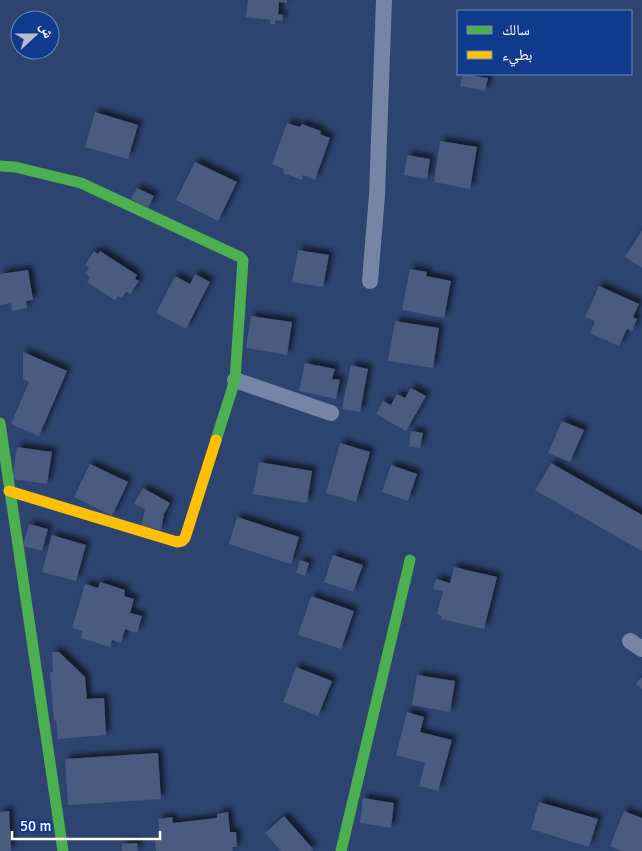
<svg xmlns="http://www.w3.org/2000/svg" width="642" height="851" font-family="Signika,'Noto Naskh Arabic',sans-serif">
<defs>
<filter id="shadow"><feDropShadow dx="4.5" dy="-4.5" stdDeviation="2.5" flood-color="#0009"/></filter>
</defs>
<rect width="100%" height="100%" fill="#2d4470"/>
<g fill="#485b7f" filter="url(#shadow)">
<polygon points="248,0 287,0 287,3 279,2 278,14 283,15 282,21 275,20 275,24 270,24 270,20 246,17"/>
<polygon points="463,74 488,78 485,91 460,86"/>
<polygon points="95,112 138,125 128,159 85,147"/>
<polygon points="287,123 300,127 302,124 321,131 320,134 330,138 315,180 303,175 302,180 283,173 284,169 272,164"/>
<polygon points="440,141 477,147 470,189 434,182"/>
<polygon points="407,155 430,159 427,179 404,175"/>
<polygon points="195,162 237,182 218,221 176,200"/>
<polygon points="137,188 154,196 148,208 131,199"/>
<polygon points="642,230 642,268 625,257"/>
<polygon points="298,250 329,255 323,287 292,282"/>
<polygon points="94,251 98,254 100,251 137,275 135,279 139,281 130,294 126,292 122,298 118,296 115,300 87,282 90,277 85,274 89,268 85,265"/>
<polygon points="410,269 427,272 426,276 451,281 444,318 402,310"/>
<polygon points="28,270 33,300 26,301 27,308 12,311 11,303 0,305 0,274"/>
<polygon points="195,274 210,282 186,329 156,313 175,276 190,284"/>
<polygon points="599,286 639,304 633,317 637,319 632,331 627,329 619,346 590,333 595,321 585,317"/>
<polygon points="251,316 292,322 287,355 246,348"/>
<polygon points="395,321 439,328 433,368 388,361"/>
<polygon points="23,352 67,371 39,436 11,424 29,382 23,379"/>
<polygon points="305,363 335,369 332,379 340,380 336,399 299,391"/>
<polygon points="351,365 368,369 360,412 342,409"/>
<polygon points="411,388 426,396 406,431 376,414 383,401 391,405 397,394 405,398"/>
<polygon points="562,421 584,430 570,462 548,453"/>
<polygon points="411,431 423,433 420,448 409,446"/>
<polygon points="340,443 370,452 356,502 326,493"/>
<polygon points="17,447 52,452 47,484 12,479"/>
<polygon points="259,462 312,471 307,503 253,494"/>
<polygon points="551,463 642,515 642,551 535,490"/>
<polygon points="90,464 128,482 112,516 74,497"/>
<polygon points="391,465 417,474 408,501 382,492"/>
<polygon points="143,488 170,503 164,514 161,530 141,526 145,509 134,504"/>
<polygon points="237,517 299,537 291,564 229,544"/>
<polygon points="29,524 48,529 42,551 23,546"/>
<polygon points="52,535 86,545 76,581 42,572"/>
<polygon points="333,555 363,565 353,592 324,582"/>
<polygon points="300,560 309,563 305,576 296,573"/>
<polygon points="454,567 497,577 484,629 441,619 442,616 437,614 443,591 433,589 436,579 450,583"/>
<polygon points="100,582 125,590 124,596 134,599 130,613 142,616 137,633 125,629 121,643 112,640 110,647 81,638 82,631 72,628 85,584 98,588"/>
<polygon points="311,596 354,611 341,649 298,635"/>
<polygon points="52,652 59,652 85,677 87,699 104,698 106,735 58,739 56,720 54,721 50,672 53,672"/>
<polygon points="296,667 332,681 318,716 283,702"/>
<polygon points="417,675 455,681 450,712 412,705"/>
<polygon points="642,677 642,689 636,684"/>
<polygon points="407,712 424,717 420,732 452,740 438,791 419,786 425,763 396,755"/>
<polygon points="158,753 161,799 68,805 65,759"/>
<polygon points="363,798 394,803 391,828 360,823"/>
<polygon points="539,802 598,819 589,847 531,829"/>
<polygon points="9,811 11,851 0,851 0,812"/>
<polygon points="624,811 642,818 642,851 621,851 610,846"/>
<polygon points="228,812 230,832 236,832 237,847 232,847 233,851 156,851 155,841 160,840 158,819 172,817 173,823 217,818 217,814"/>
<polygon points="284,816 313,849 310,851 281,851 265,833"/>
<polygon points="137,843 138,851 122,851 122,844"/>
</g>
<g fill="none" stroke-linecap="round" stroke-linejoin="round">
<g stroke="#7485a5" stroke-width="16">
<polyline points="370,281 377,195 384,0"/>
<polyline points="235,380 331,413"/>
<polyline points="630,641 642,649"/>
</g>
<g stroke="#4caf50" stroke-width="11">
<polyline points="0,166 15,167 81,183 240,257 243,260 235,380 216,440"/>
<polyline points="0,423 63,851"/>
<polyline points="341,851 410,560"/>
</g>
<polyline stroke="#ffc107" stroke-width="11" points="9,491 177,542 182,541 185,538 216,440"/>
</g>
<rect x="457" y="10" width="175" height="65" fill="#103b8d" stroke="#7089bb"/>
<rect x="467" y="26" width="25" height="8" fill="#4caf50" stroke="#7089bb"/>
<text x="502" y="35" font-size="15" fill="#ffffff">سالك</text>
<rect x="467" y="51" width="25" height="8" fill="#ffc107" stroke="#7089bb"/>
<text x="502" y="60" font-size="15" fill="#ffffff">بطيء</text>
<g transform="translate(35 35) rotate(69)"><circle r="24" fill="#103b8d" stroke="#7089bb"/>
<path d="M0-4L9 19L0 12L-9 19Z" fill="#b6becd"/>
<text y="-8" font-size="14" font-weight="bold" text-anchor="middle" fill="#ffffff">ش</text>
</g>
<path d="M12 831v8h148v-8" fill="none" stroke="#ffffff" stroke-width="2.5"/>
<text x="20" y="831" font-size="15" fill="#ffffff" stroke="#103b8d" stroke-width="4" paint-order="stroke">50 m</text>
</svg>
